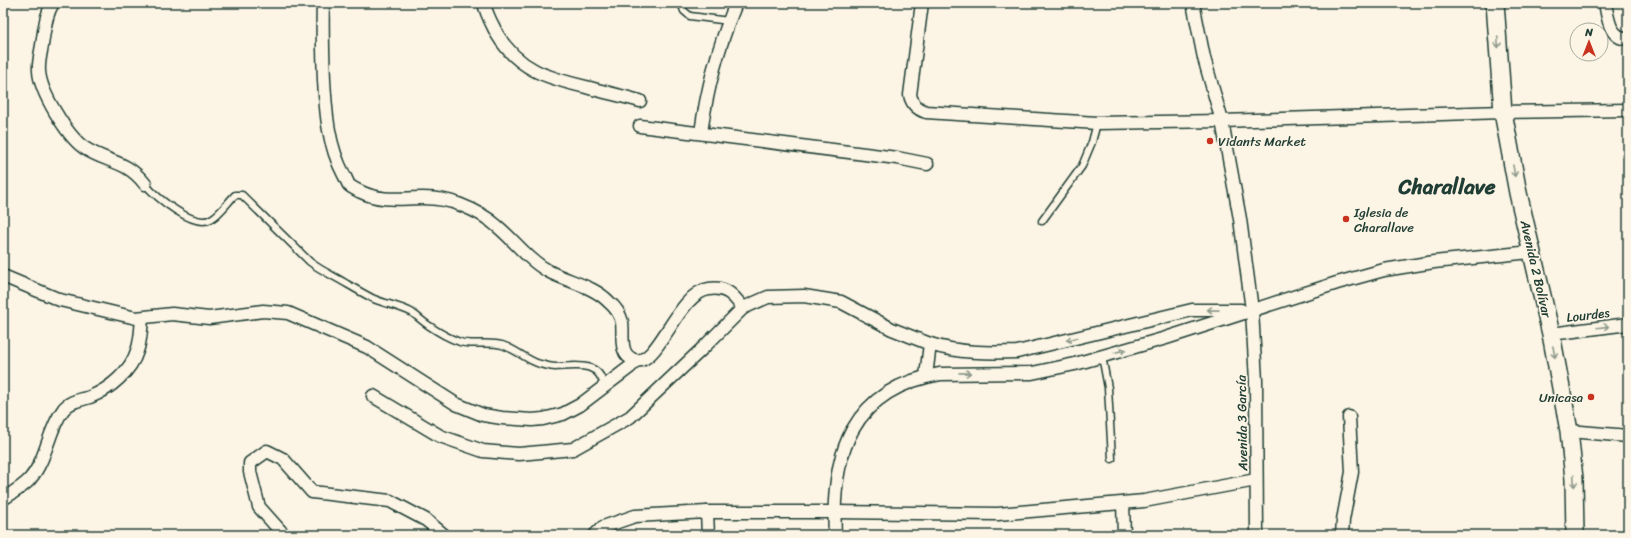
<svg xmlns="http://www.w3.org/2000/svg" width="1631" height="538" font-family="Sriracha,sans-serif">
<rect width="100%" height="100%" fill="#fcf5e5"/>
<filter id="ink" filterUnits="userSpaceOnUse"><feTurbulence type="fractalNoise" baseFrequency=".025" numOctaves="2"/><feDisplacementMap in="SourceGraphic" scale="8" xChannelSelector="R" yChannelSelector="G"/><feConvolveMatrix kernelMatrix="1 2 1 2 8 2 1 2 1" color-interpolation-filters="sRGB"/></filter>
<g filter="url(#ink)">
<g fill="none" stroke-linecap="round" stroke-linejoin="round">
<g stroke="#1f3d34" stroke-width="9">
<g id="lane">
<polyline points="681,3 684,11 690,16 729,21"/>
<path d="M 145,184 C 156,197 194,229 211,219 C 220,214 228,202 235,195 L 242,195 L 310,262 C 322,271 334,276 347,284 C 356,289 364,294 374,299 C 386,304 399,306 411,312 C 417,316 422,321 428,325 C 438,332 448,338 460,342 C 474,346 488,341 502,345 C 516,349 526,360 540,364 C 545,365 550,367 555,367 C 575,366 600,360 604,387"/>
<polyline points="1042,221 1082,166 1092,142 1097,123"/>
<polyline points="1102,356 1108,388 1112,459"/>
</g>
</g>
<g stroke="#1f3d34" stroke-width="15">
<g id="street">
<path d="M 53,3 C 46,14 45,26 43,38 C 42,49 38,61 39,71 C 40,92 67,135 83,147 C 106,163 126,159 145,184"/>
<path d="M 323,3 C 322,29 323,54 324,80 C 326,114 328,145 344,175 C 346,178 347,182 349,185 C 352,188 357,190 361,192 C 382,202 401,198 423,198 C 436,198 449,200 461,205 C 474,210 487,217 497,226 C 515,241 529,261 550,272 C 569,282 594,286 609,302 C 615,307 620,314 622,322 C 624,335 618,354 634,360 C 658,368 677,293 709,289 C 726,286 734,296 743,308"/>
<path d="M 484,3 C 486,14 492,24 497,34 C 518,70 548,78 586,87 C 604,92 622,96 640,101"/>
<path d="M 922,3 L 910,95 C 912,104 917,109 926,112 L 1097,123 L 1222,121 L 1503,112 L 1628,110"/>
<polyline points="1193,3 1204,58 1222,121 1240,219 1252,310 1256,381 1257,535"/>
<path d="M 1605,3 C 1608,18 1609,38 1628,39"/>
<polyline points="640,126 897,158 927,164"/>
<path d="M 701,133 C 707,87 719,45 736,3"/>
<polyline points="3,276 60,300 136,318 172,314 209,318 263,311 288,313 367,347 456,404 483,415 502,418 532,420 543,419 563,414 580,405 630,367 633,364 634,360"/>
<polyline points="1551,334 1628,324"/>
<path d="M 930,344 C 958,353 987,353 1017,352 L 1192,310 L 1241,310"/>
<polyline points="373,396 440,436 483,451 519,454 573,449 630,417 703,348 743,308 768,297 804,296 841,302 892,329 930,344 926,376"/>
<polyline points="1569,431 1628,436"/>
<path d="M 3,499 C 12,493 23,487 30,479 C 47,459 48,430 63,410 C 69,401 81,400 90,397 C 110,389 131,371 137,351 C 141,341 141,328 142,318"/>
<polyline points="1123,503 1124,535"/>
<polyline points="707,512 708,535"/>
<polyline points="284,535 259,507 250,472 250,463 267,451 283,459 312,492 390,501 426,520 444,535"/>
<polyline points="595,535 603,527 635,516 707,512 834,512 998,514 1144,501 1256,480"/>
<path d="M 835,535 C 831,454 851,389 940,374 L 1032,373 L 1075,364 L 1166,338 L 1337,283 L 1384,270 L 1434,262 L 1531,252"/>
<polyline points="1342,535 1343,520 1352,472 1349,417"/>
</g>
</g>
<g stroke="#1f3d34" stroke-width="20">
<polyline id="secondary" points="1495,3 1503,112 1518,193 1551,334 1569,431 1574,479 1575,535"/>
</g>
<use href="#lane" stroke="#fcf5e5" stroke-width="6"/>
<use href="#street" stroke="#fcf5e5" stroke-width="12"/>
<use href="#secondary" stroke="#fcf5e5" stroke-width="17"/>
</g>
<defs><path id="oneway-shaft" d="M-6 0H5M1.5-3L5.5 0L1.5 3" fill="none" stroke-width="1.6" stroke-linecap="round" stroke-linejoin="round"/></defs>
<g stroke="#8e998c">
<use href="#oneway-shaft" transform="translate(1498 42) rotate(86)"/>
<use href="#oneway-shaft" transform="translate(1514 171) rotate(80)"/>
<use href="#oneway-shaft" transform="translate(1213 310) rotate(-179)"/>
<use href="#oneway-shaft" transform="translate(1603 327) rotate(-7)"/>
<use href="#oneway-shaft" transform="translate(1072 339) rotate(166)"/>
<use href="#oneway-shaft" transform="translate(1120 351) rotate(-16)"/>
<use href="#oneway-shaft" transform="translate(1554 352) rotate(79)"/>
<use href="#oneway-shaft" transform="translate(965 373) rotate(1)"/>
<use href="#oneway-shaft" transform="translate(1574 481) rotate(87)"/>
</g>
</g>
<g fill="#c8321e" stroke="#fcf5e5" stroke-width="1.5">
<circle cx="1210" cy="141" r="4"/>
<circle cx="1346" cy="219" r="4"/>
<circle cx="1591" cy="397" r="4"/>
</g>
<g text-anchor="middle" dominant-baseline="central" stroke-width="3.5" stroke-linejoin="round" paint-order="stroke">
<g font-size="13" fill="#1f3d34" stroke="#fcf5e5" text-anchor="start">
<text x="1218" y="141">Vidants Market</text>
<text x="1354" y="212">Iglesia de<tspan x="1354" dy="15">Charallave</tspan></text>
<text x="1583" y="397" text-anchor="end">Unicasa</text>
</g>
<g font-size="13" fill="#1f3d34" stroke="#fcf5e5">
<text transform="translate(1536 269) rotate(77)">Avenida 2 Bolívar</text>
<text transform="translate(1588 315) rotate(-7)">Lourdes</text>
<text transform="translate(1242 423) rotate(-91)">Avenida 3 García</text>
</g>
<g font-size="21" font-weight="bold" fill="#1f3d34" stroke="#fcf5e5">
<text x="1447" y="187">Charallave</text>
</g>
</g>
<rect width="1631" height="538" fill="none" stroke="#fcf5e5" stroke-width="16"/>
<rect x="8" y="8" width="1615" height="522" fill="none" stroke="#1f3d34" stroke-width="1.5" filter="url(#ink)"/>
<g transform="translate(1589 42)"><circle r="19" fill="#fcf5e5" stroke="#a4ab9e"/>
<path d="M0-3L7 15L0 10L-7 15Z" fill="#c8321e"/>
<text y="-6" font-size="11" font-weight="bold" text-anchor="middle" fill="#1f3d34">N</text>
</g>
</svg>
